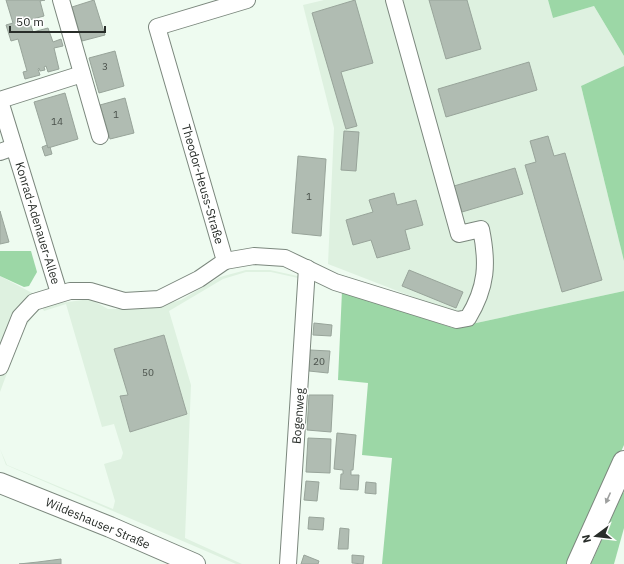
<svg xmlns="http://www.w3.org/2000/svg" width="624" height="564" font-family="'IBM Plex Sans',sans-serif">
<rect width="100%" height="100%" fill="#eefbf0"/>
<g fill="#def1e0" fill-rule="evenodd">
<polygon points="324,0 548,0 553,18 594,6 624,56 624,66 581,86 624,261 624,291 453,328 457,314 328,264 334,128 303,5"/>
<path d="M 246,270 L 270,270 L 302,277 L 284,564 L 298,278 L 271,272 L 246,272 L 223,279 L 169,311 L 191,385 L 185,538 L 242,564 L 236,564 L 6,465 L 0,449 L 7,465 L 113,509 L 115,501 L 104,464 L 121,459 L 123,453 L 114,424 L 102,427 L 66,304 L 44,311 L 42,307 L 34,315 L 23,330 L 0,392 L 0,276 L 53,304 L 90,299 L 108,309 L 147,309 L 181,300 L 220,277 ZM 164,335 L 187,414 L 130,432 L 120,397 L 128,395 L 114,349 Z"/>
</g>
<g fill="#9cd7a6">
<polygon points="548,0 624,0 624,56 594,6 553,18"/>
<polygon points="624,66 624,261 581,86"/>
<polygon points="0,251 31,251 37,272 29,286 24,287 0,276"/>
<polygon points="342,291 453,328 624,291 624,445 570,564 382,564 392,458 362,455 368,383 338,380"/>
<polygon points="623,492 624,493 624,528 614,564 591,564"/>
</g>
<g fill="#b0bcb2" stroke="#98a49a">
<polygon points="6,0 45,0 40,1 44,16 29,20 33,32 48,28 53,42 61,39 63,46 54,48 59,69 48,72 46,66 44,67 45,70 40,71 39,68 38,69 40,75 25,79 23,72 27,71 18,39 11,41 6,25 13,23"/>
<polygon points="94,0 105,35 82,41 72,7"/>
<polygon points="355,0 373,63 341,72 357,126 346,129 312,13"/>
<polygon points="429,0 467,0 481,49 446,59"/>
<polygon points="115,51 124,86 99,93 89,58"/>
<polygon points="529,62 537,90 446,117 438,89"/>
<polygon points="65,93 78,139 48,148 34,102"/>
<polygon points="125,98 134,133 110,139 100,105"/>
<polygon points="344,131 359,132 356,171 341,170"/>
<polygon points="548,136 554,156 565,153 602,280 562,292 525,165 536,162 530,141"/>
<polygon points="47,145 48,148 50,147 52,154 45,156 42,147"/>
<polygon points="298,156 326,159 321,236 292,233"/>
<polygon points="515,168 523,194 462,212 454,186"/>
<polygon points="394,193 397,205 416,200 423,225 405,230 410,249 377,258 371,240 353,245 346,220 373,212 369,200"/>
<polygon points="0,211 9,242 0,244"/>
<polygon points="409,270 463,292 456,308 402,286"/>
<polygon points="314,323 332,325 331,336 313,335"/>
<polygon points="164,335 187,414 130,432 120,396 128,395 114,349"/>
<polygon points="310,350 330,351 328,373 309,371"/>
<polygon points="309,395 333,395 331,432 307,430"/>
<polygon points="337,433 356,435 353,470 351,470 351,475 359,475 358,490 340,489 341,474 343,474 343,470 334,469"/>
<polygon points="308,438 331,439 330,473 306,472"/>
<polygon points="306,481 319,482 317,501 304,500"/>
<polygon points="366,482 376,483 376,494 365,493"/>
<polygon points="309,517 324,518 323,530 308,529"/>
<polygon points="340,528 349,529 348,549 338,549"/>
<polygon points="304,555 319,561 318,564 301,564"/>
<polygon points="352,555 364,556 363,564 352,563"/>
<polygon points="61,559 61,564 19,564 38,562"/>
</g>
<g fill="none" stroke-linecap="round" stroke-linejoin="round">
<g stroke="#7b877d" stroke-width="18">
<g id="minor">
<polyline points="61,0 100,136"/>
<polyline points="0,100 82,74"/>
<polyline points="0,101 59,293"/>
<polyline points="0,152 14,147"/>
<path d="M 225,261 L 254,256 L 285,258 L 335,282 L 457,320 L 468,318 C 487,287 488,263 481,229 L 459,234 L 394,0"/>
<polyline points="0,367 20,317 34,302 70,291 90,291 124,301 159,299 199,279 225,261 157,27 247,0"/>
<polyline points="288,564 307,268"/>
</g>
</g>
<g stroke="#7b877d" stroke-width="22">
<polyline id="major" points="0,483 110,527 195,564"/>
</g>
<g stroke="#7b877d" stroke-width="24">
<polyline id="highway" points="578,564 624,462"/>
</g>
<use href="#minor" stroke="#fff" stroke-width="16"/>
<use href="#major" stroke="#fff" stroke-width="20"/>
<use href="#highway" stroke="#fff" stroke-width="22"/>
</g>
<defs><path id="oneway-solid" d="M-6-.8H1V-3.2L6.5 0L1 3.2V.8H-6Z"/></defs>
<use fill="#9ea09f" href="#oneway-solid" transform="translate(608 498) rotate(114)"/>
<g text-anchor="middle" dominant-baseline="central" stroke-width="3.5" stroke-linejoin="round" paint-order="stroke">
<g font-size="10" fill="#4a514b">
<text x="105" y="66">3</text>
<text x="116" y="114">1</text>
<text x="57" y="121">14</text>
<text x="309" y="196">1</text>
<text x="319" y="361">20</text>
<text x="148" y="372">50</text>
</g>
<g font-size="12" fill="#282d29" stroke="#fff">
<text transform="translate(203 184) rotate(74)">Theodor-Heuss-Straße</text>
<text transform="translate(38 223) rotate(73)">Konrad-Adenauer-Allee</text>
<text transform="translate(298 416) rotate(-86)">Bogenweg</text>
<text transform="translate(98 523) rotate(23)">Wildeshauser Straße</text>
</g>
</g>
<g transform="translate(596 536) rotate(255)" stroke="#ffffff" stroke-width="3" paint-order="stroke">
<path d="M0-3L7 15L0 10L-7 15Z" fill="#282d29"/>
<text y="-6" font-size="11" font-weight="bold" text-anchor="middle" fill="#282d29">N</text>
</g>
<path d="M10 26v6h95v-6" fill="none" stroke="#282d29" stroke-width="2"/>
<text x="16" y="26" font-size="12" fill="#282d29" stroke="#ffffff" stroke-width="3" paint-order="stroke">50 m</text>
</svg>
